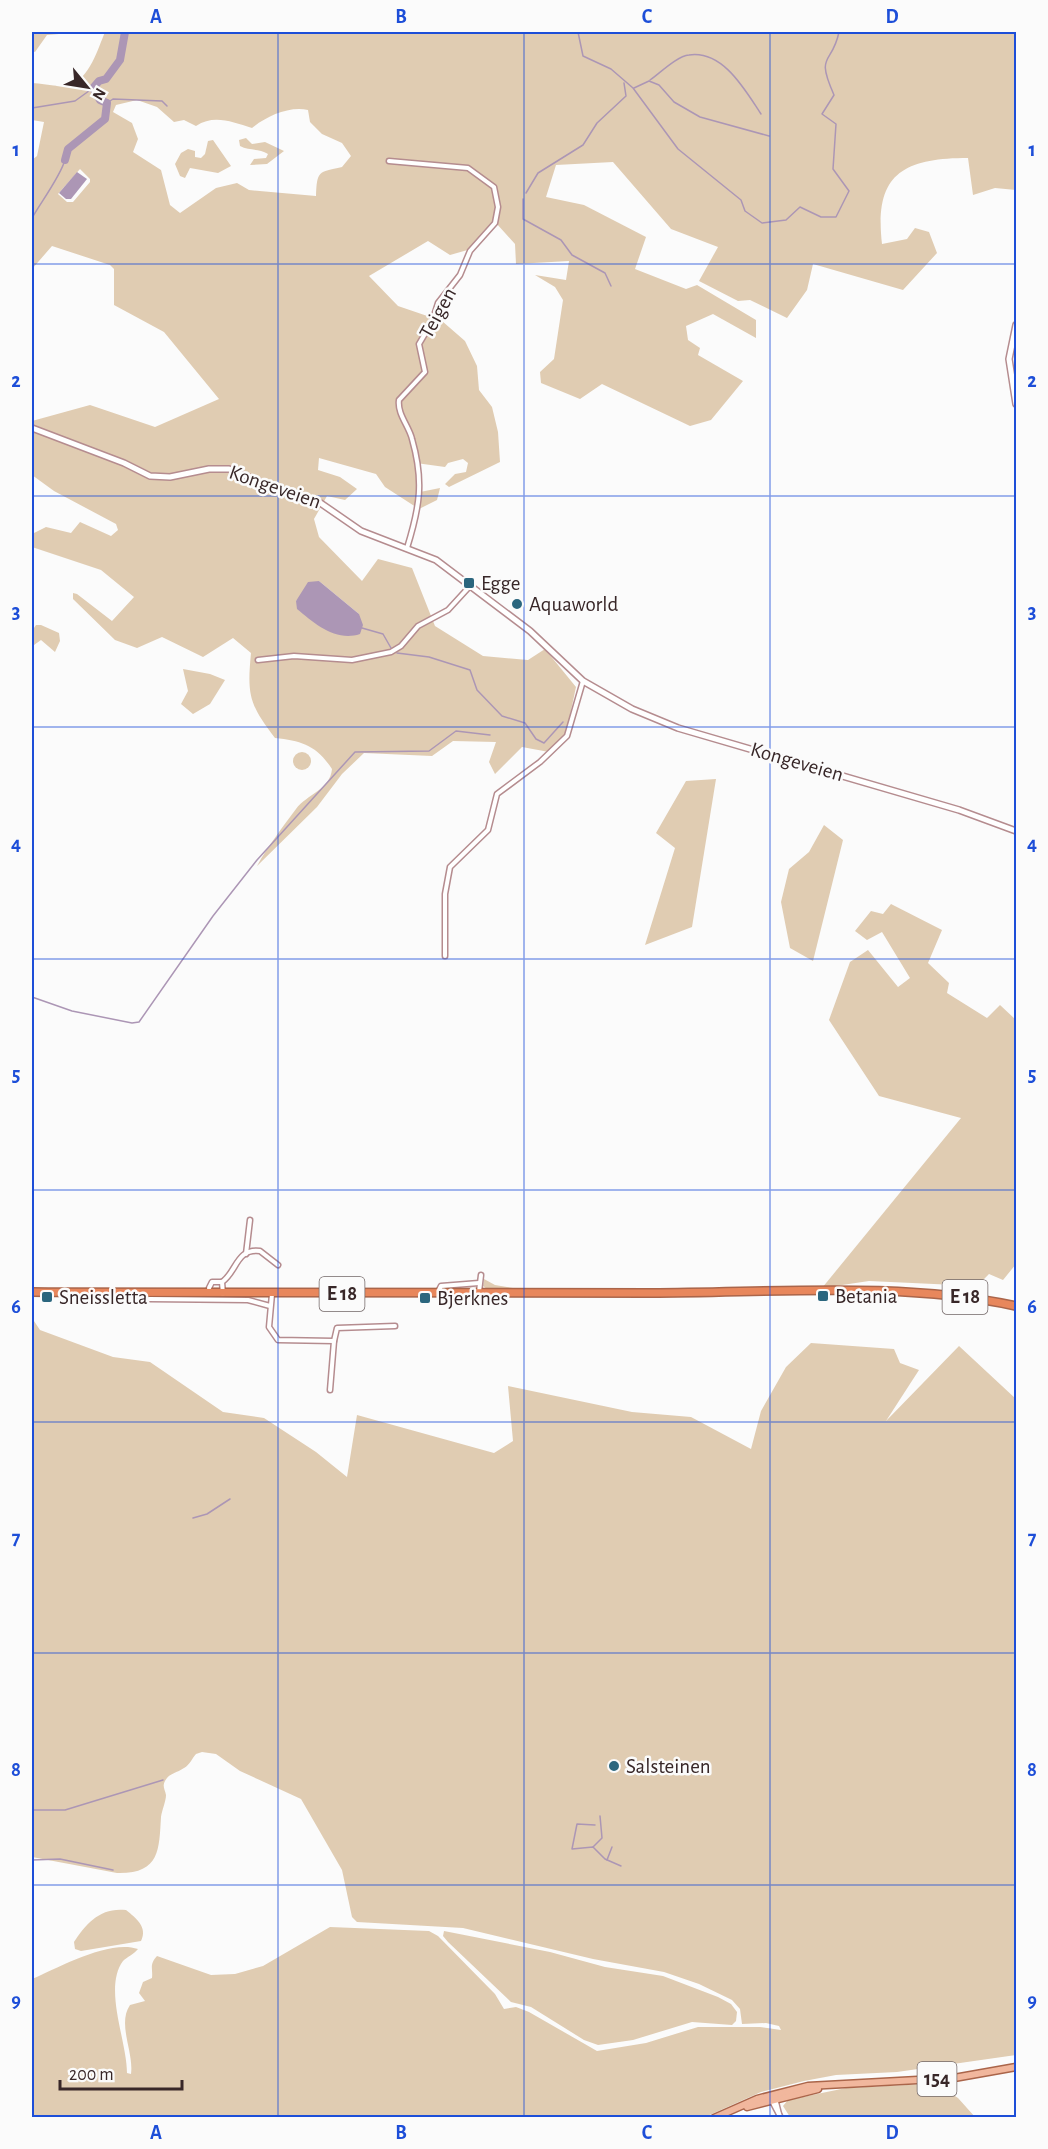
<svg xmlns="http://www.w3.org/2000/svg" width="1048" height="2149" font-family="'Alegreya Sans',sans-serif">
<rect width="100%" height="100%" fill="#fbfbfb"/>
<g fill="#e0ccb2" fill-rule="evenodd">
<polygon points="32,32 61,32 59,34 47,35 35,52 32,51"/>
<path d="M 105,32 L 1016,32 L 1016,190 L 995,188 L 973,195 L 968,158 C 902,158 874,175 882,244 L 907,239 L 915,228 L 929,232 L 937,253 L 903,290 L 813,264 L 807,290 L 787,318 L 750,300 L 738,301 L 699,281 L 718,247 L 671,229 L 613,162 L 556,165 L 546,197 L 584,205 L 646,237 L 635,269 L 686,289 L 697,285 L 756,320 L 756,338 L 713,314 L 686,326 L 688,340 L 700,348 L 698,355 L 743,381 L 711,420 L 690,426 L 602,384 L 580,399 L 541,383 L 540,372 L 554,359 L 563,300 L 555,287 L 535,275 L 566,280 L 569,261 L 516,264 L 515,244 L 496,223 L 471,249 L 450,255 L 428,241 L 369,276 L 398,306 L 442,321 L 465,341 L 477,366 L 479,390 L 492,407 L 498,432 L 500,462 L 449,487 L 445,484 L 455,474 L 466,472 L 468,463 L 463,459 L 448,463 L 445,467 L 416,463 L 420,492 L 440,488 L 437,500 L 419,509 L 385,487 L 376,474 L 319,458 L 318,470 L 340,477 L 357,489 L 345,500 L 327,496 L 314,519 L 319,537 L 362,581 L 378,559 L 412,568 L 435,626 L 483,656 L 528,660 L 545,649 L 576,687 L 566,734 L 549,752 L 522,747 L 495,774 L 489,762 L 496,742 L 453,741 L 432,756 L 364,753 L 342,774 L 317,807 L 257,866 C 268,846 282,828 296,809 C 307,794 330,790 332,769 C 316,745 302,741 275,738 C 249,704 247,695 251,653 L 233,638 L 203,657 L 162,637 L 137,648 L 115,640 L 73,599 L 73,593 L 77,594 L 112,621 L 134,597 L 101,570 L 32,547 L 32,534 L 46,527 L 71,533 L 80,522 L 111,536 L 118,530 L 116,524 L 54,491 L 32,475 L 32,421 L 90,405 L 155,427 L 219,399 L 164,332 L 114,305 L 114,269 L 110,265 L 52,246 L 32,269 L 32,160 L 37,156 L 44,122 L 32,120 L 32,83 C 42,83 59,88 69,85 C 90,79 98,48 105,32 ZM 137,100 L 157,107 L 174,122 L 184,120 L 196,126 C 214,114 232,122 252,128 C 267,116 289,106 308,110 L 310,122 L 322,134 L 342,143 L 351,156 L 342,167 C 318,172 317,171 316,196 L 249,190 L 237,183 L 216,188 L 180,213 L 170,205 L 161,170 L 133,152 L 138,139 L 132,123 L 113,112 L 116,105 ZM 80,169 L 90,179 L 90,182 L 73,202 L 67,202 L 58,194 ZM 319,581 L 359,614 L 296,601 Z"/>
<path d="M 246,138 L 252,144 L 265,142 L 284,151 L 267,164 L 250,165 L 254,159 L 266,158 L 268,154 C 259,148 249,151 240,146 L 239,140 Z"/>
<polygon points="213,140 231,166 218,173 190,168 185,178 180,176 175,164 181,153 188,149 195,151 195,157 201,158 205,154 208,141"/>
<polygon points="36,625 41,625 59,633 60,641 55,652 41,640 34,645 32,643 32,631"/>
<polygon points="183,669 210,674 225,680 210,704 193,714 181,704 188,691"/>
<circle cx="302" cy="761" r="9"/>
<polygon points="716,779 692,927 645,945 675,848 656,833 686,781"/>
<polygon points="824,825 843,840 813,961 790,948 781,902 789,869 809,852"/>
<polygon points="891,904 942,930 928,963 949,983 947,993 987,1018 1000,1005 1016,1020 1016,1264 1003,1280 989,1274 977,1286 869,1281 822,1288 961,1118 879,1096 829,1020 850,962 868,950 898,987 910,978 882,932 867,940 855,931 871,911 883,914"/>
<polygon points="484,1279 495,1285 519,1289 646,1289 487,1289 483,1286"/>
<path d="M 32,1318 L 40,1330 L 113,1357 L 150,1362 L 223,1412 L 264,1418 L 316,1452 L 347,1477 L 357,1415 L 494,1453 L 513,1441 L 508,1386 L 632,1412 L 691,1417 L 751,1449 L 761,1411 L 786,1367 L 811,1343 L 894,1349 L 900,1363 L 919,1370 L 886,1421 L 959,1346 L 1016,1399 L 1016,2055 L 897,2072 L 836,2075 L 804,2081 L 761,2092 L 705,2117 L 32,2117 L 32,1979 C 58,1968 109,1939 138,1949 C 134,1954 127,1957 123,1961 C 103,1988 127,2041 127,2073 L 131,2074 C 134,2052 117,2024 130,2005 L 145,2001 L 139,1993 L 143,1982 L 152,1978 C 153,1968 149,1965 157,1956 L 211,1975 L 235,1974 L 263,1966 L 330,1927 L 429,1931 L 438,1936 L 495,1994 L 504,2009 L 516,2007 L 529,2012 L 597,2051 L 646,2043 L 698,2027 L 760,2027 L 781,2030 L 779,2026 L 766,2023 L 742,2024 L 740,2009 L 732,2000 L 699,1984 L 664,1972 L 593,1959 L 463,1928 L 357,1922 L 352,1917 L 342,1870 L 301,1799 L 240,1771 L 216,1754 L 202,1752 L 196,1754 C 192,1758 190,1765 184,1768 C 177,1773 169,1773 165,1781 C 162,1787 165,1789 166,1795 C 166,1801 162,1810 161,1817 C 159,1850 160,1874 117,1873 L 32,1857 Z"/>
<path d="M 126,1910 C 136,1918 148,1927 141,1941 L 81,1951 L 75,1949 L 74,1942 C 86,1923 101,1907 126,1910 Z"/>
<polygon points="444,1931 550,1952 605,1967 663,1976 718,1997 731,2004 737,2012 736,2021 732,2025 692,2022 633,2040 598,2045 584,2040 531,2007 511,2002 448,1942 443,1936"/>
<polygon points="948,2083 949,2092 958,2098 975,2117 790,2117 783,2106 788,2100 846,2088"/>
</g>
<g fill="#ac96b5">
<polygon points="77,172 87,179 71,199 66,199 59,193"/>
<path d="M 319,581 L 359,614 L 363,625 L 360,634 C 336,642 315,624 297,609 L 296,601 L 308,582 Z"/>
</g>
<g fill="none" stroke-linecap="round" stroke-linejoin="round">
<g stroke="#ac96b5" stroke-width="1.5">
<path d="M 578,32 L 583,56 L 611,69 L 633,88 L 678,149 L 741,200 L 745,211 L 762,223 L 786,220 L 800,207 L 821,217 L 836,217 L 849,191 L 833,169 L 836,124 L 822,114 L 834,95 C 815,52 832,66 839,32"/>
<path d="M 650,80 C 660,73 677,56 689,55 C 723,50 745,90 761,114"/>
<polyline points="634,88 649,81 659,85 674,102 700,117 769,136"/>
<polyline points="107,103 113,99 162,101 167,106"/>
<polyline points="32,108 75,101 93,88"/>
<polyline points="526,193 538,173 583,145 597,123 626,96 624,83"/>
<polyline points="523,199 523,219 561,240 572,255 605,273 611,286"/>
<path d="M 32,218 C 41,202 60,177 65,160"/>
<polyline points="362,628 383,634 391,648"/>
<polyline points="397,653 429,657 470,670 477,690 502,716 525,723 536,739 544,743 563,722"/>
<polyline points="32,997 72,1011 132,1023 139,1022 213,916 257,860 355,752 429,751 456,731 490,735"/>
<polyline points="193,1518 207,1514 230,1499"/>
<polyline points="32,1810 65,1810 163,1780"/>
<polyline points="595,1825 577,1824 572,1849 593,1847 605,1859 621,1866"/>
<polyline points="593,1847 602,1838 600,1816"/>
<polyline points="32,1860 60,1859 113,1870"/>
<polyline points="607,1860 612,1847"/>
</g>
<polyline stroke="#ac96b5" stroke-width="8" points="65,160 68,149 105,119 107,103 100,100 93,88 99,81 106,79 120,60 125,32"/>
<g stroke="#b58c8f" stroke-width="7">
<g id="street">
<path d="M 389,161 L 468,168 L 494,187 L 498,207 L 495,223 L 470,251 L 460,275 L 438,303 L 432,322 L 419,344 L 425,372 L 399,400 C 397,414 409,426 412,439 C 424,481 420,506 407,548"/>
<polyline points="258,660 294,656 352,660 391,652 401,646 418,626 448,610 470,586"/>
<polyline points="445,956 445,894 450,867 488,830 497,794 540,762 567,736 583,681"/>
<polyline points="246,1254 250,1220"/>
<polyline points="209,1288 212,1282 222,1282"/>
<polyline points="438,1292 441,1286 479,1283"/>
<polyline points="479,1292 481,1275"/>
<path d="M 223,1294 L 222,1282 C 237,1272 236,1248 260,1251 L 278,1265"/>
<polyline points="272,1294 269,1327 278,1340 334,1341"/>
<polyline points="149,1299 248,1300 270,1306"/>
<polyline points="330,1390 334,1341 337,1328 395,1326"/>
<polyline points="775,2098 779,2114"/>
<polyline points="772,2101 781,2118"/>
</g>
</g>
<g stroke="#b58c8f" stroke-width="8">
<g id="secondary">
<polyline points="1016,325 1009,359 1016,404"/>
<polyline points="32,428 124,463 150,476 170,477 209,469 229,469 278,489 319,502 361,531 436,560 530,631 583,681 632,709 678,728 959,810 1016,831"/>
</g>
</g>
<g stroke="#aa654a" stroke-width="9">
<g id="primary">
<polyline points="747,2107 818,2089"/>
<polyline points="714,2118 757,2099 808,2086 954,2078 1016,2067"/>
</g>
</g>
<g stroke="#aa654a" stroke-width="10">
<path id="highway" d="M 32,1292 C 238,1294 444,1293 651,1293 C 772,1293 897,1281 1016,1306"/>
</g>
<use href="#street" stroke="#fff" stroke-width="4"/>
<use href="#secondary" stroke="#fff" stroke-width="5"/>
<use href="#primary" stroke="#f1b79d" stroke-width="6"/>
<use href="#highway" stroke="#e8875c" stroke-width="7"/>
</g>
<path fill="none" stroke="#1d4ed8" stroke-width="1.5" stroke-opacity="0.55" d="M 278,32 L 278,2118M 524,32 L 524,2118M 770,32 L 770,2118M 32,264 L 1016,264M 32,496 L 1016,496M 32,727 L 1016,727M 32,959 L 1016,959M 32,1190 L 1016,1190M 32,1422 L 1016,1422M 32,1653 L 1016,1653M 32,1885 L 1016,1885"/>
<g fill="#2b667e" stroke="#fbfbfb" stroke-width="2">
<rect x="463" y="577" width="12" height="12" rx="3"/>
<circle cx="517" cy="604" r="6"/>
<rect x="817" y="1290" width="12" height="12" rx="3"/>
<rect x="41" y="1291" width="12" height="12" rx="3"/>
<rect x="419" y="1292" width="12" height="12" rx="3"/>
<circle cx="614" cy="1766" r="6"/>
</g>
<g text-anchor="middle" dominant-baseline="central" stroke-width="5" stroke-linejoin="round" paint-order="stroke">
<g fill="#fbfbfb" stroke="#726767" stroke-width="1.5">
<rect x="319.5" y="1277" width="45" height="34" rx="4.5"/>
<rect x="942.5" y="1280" width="45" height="34" rx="4.5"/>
<rect x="917.5" y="2062" width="39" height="34" rx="4.5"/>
</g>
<g font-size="20" font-weight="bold" fill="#382728">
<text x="342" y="1294">E 18</text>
<text x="965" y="1297">E 18</text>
<text x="937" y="2079">154</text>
</g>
<g font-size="21" fill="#382728" stroke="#fbfbfb">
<text transform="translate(438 313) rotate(-61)">Teigen</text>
<text transform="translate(275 487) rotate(19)">Kongeveien</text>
<text transform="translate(797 762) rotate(16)">Kongeveien</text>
</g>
<g font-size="21" fill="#382728" stroke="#fbfbfb" text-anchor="start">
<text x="481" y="583">Egge</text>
<text x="529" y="604">Aquaworld</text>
<text x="835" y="1296">Betania</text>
<text x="59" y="1297">Sneissletta</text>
<text x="437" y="1298">Bjerknes</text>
<text x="626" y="1766">Salsteinen</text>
</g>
</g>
<rect width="1048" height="2149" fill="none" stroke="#fbfbfb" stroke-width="66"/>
<g transform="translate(87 87) rotate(120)" stroke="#fbfbfb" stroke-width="4.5" paint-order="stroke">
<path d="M0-4.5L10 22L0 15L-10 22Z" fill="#382728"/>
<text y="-9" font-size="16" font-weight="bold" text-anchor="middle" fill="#382728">N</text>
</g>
<path d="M60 2080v9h122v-9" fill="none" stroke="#382728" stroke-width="3"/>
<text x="69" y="2080" font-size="18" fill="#382728" stroke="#fbfbfb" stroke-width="4.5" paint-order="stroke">200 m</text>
<rect x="33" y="33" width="982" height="2083" fill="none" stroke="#1d4ed8" stroke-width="2"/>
<g font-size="20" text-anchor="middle" font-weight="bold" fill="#1d4ed8">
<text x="156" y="23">A</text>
<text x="401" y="23">B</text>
<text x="647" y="23">C</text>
<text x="892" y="23">D</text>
<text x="16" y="156">1</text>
<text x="1032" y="156">1</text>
<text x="16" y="387">2</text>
<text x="1032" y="387">2</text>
<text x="16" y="618">3</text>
<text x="1032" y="618">3</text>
<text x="16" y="850">4</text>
<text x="1032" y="850">4</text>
<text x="16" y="1081">5</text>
<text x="1032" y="1081">5</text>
<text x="16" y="1313">6</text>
<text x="1032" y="1313">6</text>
<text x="16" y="1544">7</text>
<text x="1032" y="1544">7</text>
<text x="16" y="1776">8</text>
<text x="1032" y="1776">8</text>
<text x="16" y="2007">9</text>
<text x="1032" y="2007">9</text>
<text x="156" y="2139">A</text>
<text x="401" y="2139">B</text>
<text x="647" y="2139">C</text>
<text x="892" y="2139">D</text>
</g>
</svg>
